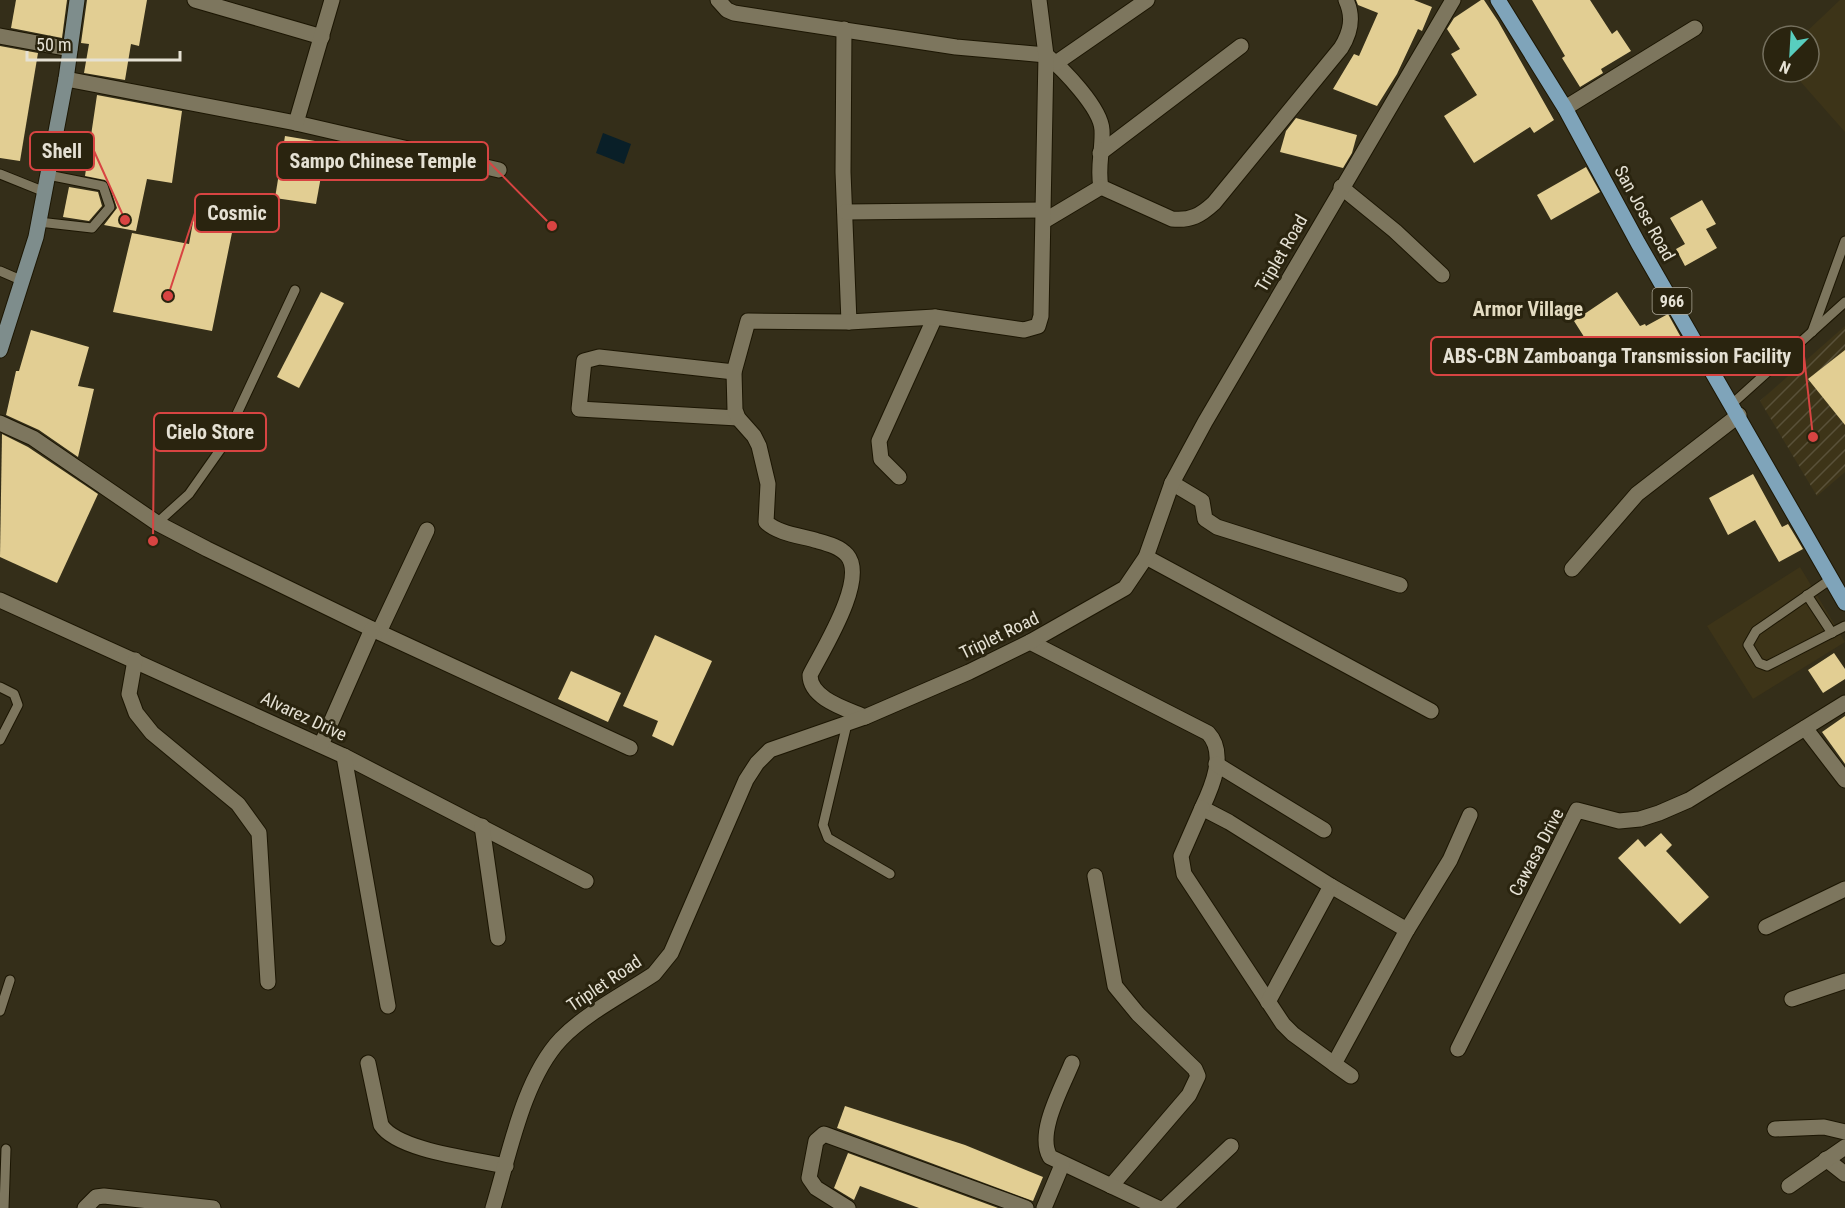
<svg xmlns="http://www.w3.org/2000/svg" width="1845" height="1208" font-family="'Roboto Condensed',sans-serif">
<defs>
<pattern id="industrial-furrows" width="10" height="10" patternUnits="userSpaceOnUse" patternTransform="scale(1.5)"><rect width="10" height="10" fill="#3d3418"/><path d="M-1 1l2-2M0 10L10 0M9 11l2-2" fill="none" stroke="#595139"/></pattern>
</defs>
<rect width="100%" height="100%" fill="#342e19"/>
<g fill="#3d3418">
<polygon points="1840,0 1845,0 1845,132 1792,72 1809,72 1809,36 1802,36"/>
<polygon points="1800,567 1845,642 1753,699 1707,626"/>
</g>
<polygon fill="url(#industrial-furrows)" points="1845,326 1845,472 1817,496 1760,401"/>
<polygon fill="#091f28" points="603,133 631,144 624,164 596,153"/>
<g fill="#e2ce93">
<polygon points="16,0 67,0 62,38 11,28"/>
<polygon points="87,0 147,0 139,46 131,44 125,80 84,73 89,44 81,43"/>
<polygon points="1356,0 1414,0 1432,7 1422,31 1418,29 1397,74 1377,106 1333,89 1354,54 1359,56 1378,13 1358,5"/>
<polygon points="1481,0 1484,0 1498,21 1554,120 1534,133 1530,127 1474,163 1444,116 1477,95 1451,54 1460,49 1447,29 1454,18"/>
<polygon points="1532,0 1590,0 1612,34 1617,30 1631,51 1601,69 1603,73 1580,87 1562,58 1565,56"/>
<polygon points="0,46 38,53 20,161 0,158"/>
<polygon points="97,95 182,111 172,183 147,179 136,231 104,225 117,208 109,184 105,180 85,176"/>
<polygon points="1296,118 1357,135 1352,153 1343,168 1280,152 1286,131"/>
<polygon points="285,136 327,143 316,204 275,198"/>
<polygon points="1586,167 1600,192 1551,220 1537,195"/>
<polygon points="69,187 98,192 102,206 89,221 63,217"/>
<polygon points="1702,200 1716,224 1706,229 1717,248 1685,266 1676,249 1685,244 1670,218"/>
<polygon points="196,206 236,213 212,331 113,312 132,233 189,244"/>
<polygon points="321,292 344,303 299,388 277,377"/>
<polygon points="1617,292 1640,326 1645,324 1646,326 1668,314 1683,341 1618,371 1605,343 1593,351 1574,321"/>
<polygon points="31,330 89,347 78,386 94,389 78,457 39,430 6,415 16,371 19,371"/>
<polygon points="1845,350 1845,425 1808,379"/>
<polygon points="2,434 28,447 98,494 57,583 0,557"/>
<polygon points="1753,474 1782,527 1788,524 1803,549 1779,562 1755,520 1728,535 1709,498"/>
<polygon points="655,635 712,661 673,746 652,736 658,721 623,706"/>
<polygon points="1834,653 1845,669 1845,679 1823,693 1808,670"/>
<polygon points="571,671 621,693 608,722 558,699"/>
<polygon points="1845,716 1845,764 1822,732"/>
<polygon points="1661,833 1672,845 1666,851 1709,897 1680,924 1618,858 1638,839 1645,847"/>
<polygon points="845,1106 965,1145 1043,1177 1033,1201 837,1128"/>
<polygon points="848,1153 998,1208 919,1208 860,1186 854,1200 834,1188"/>
</g>
<g fill="none" stroke-linecap="round" stroke-linejoin="round">
<g stroke="#1c1603" stroke-width="11">
<g id="service">
<polyline points="0,174 45,192"/>
<polyline points="39,222 92,228 110,207 103,186 48,175"/>
<polyline points="0,271 23,281"/>
<polyline points="1812,332 1845,241"/>
<polyline points="1732,404 1845,302"/>
<polyline points="157,523 189,494 220,450 295,290"/>
<polyline points="1831,579 1756,631 1748,645 1759,663 1767,666 1845,626"/>
<polyline points="1807,595 1832,633"/>
<polyline points="0,687 14,694 18,705 0,740"/>
<polyline points="847,724 823,825 828,838 890,874"/>
<polyline points="0,1011 10,980"/>
<polyline points="4,1208 6,1149"/>
</g>
</g>
<g stroke="#1c1603" stroke-width="17">
<g id="minor">
<polyline points="195,0 322,37"/>
<path d="M 718,0 L 727,10 L 734,13 L 956,47 L 1046,55 C 1063,69 1101,108 1102,130 C 1103,150 1097,168 1101,187 L 1172,219 C 1191,221 1201,215 1214,203 L 1341,48 C 1351,32 1354,17 1346,0"/>
<polyline points="844,29 843,172 849,322"/>
<polyline points="0,36 70,49"/>
<polyline points="1056,63 1147,0"/>
<polyline points="66,79 296,123 499,170"/>
<polyline points="1565,108 1695,28"/>
<polyline points="296,123 332,0"/>
<polyline points="1100,153 1241,46"/>
<polyline points="1341,187 1395,231 1442,275"/>
<polyline points="845,212 1043,210"/>
<polyline points="1044,221 1101,187"/>
<polyline points="734,372 599,357 584,361 579,409 738,418"/>
<polyline points="0,423 33,438 157,523 207,549 372,629 630,748"/>
<polyline points="899,477 881,459 879,441 935,317"/>
<polyline points="1172,483 1202,501 1205,519 1217,527 1400,585"/>
<polyline points="1146,557 1431,711"/>
<polyline points="1572,569 1637,494 1739,415"/>
<polyline points="0,600 344,756 586,881"/>
<polyline points="379,632 427,530"/>
<path d="M 1030,642 L 1208,733 C 1227,753 1212,787 1202,808 L 1229,822 L 1331,886 L 1407,930"/>
<polyline points="135,660 129,694 136,713 152,733 238,804 259,833 268,982"/>
<path d="M 865,717 C 847,709 810,699 810,675 C 822,651 868,579 847,555 C 840,547 829,544 818,541 C 803,536 778,534 766,522 L 768,484 L 759,446 L 754,436 L 738,418 L 735,410 L 734,372 L 748,321 L 849,322 L 935,317 L 1024,330 L 1038,326 L 1041,316 L 1046,55 L 1039,0"/>
<polyline points="1805,728 1845,780"/>
<polyline points="321,745 372,629"/>
<polyline points="344,756 388,1006"/>
<polyline points="1216,764 1324,830"/>
<polyline points="1202,808 1181,856 1184,874 1283,1024 1293,1034 1334,1064"/>
<polyline points="482,826 498,938"/>
<polyline points="1095,876 1115,986 1138,1014 1195,1069 1198,1076 1189,1095 1111,1186"/>
<polyline points="1766,927 1845,889"/>
<polyline points="1792,999 1845,981"/>
<polyline points="1268,1002 1331,886"/>
<polyline points="1458,1049 1577,810 1619,821 1640,819 1659,813 1689,800 1845,703"/>
<path d="M 368,1063 L 381,1125 C 398,1151 475,1159 506,1166"/>
<path d="M 1072,1063 C 1062,1088 1036,1133 1050,1157 L 1158,1208"/>
<polyline points="1351,1076 1334,1064 1407,930 1450,860 1470,815"/>
<polyline points="1775,1129 1824,1127 1845,1132"/>
<polyline points="1826,1159 1845,1174"/>
<polyline points="1789,1186 1845,1147"/>
<polyline points="85,1208 96,1197 104,1196 213,1208"/>
<polyline points="848,1208 816,1188 809,1178 816,1141 824,1134 1026,1208"/>
<polyline points="1044,1208 1062,1165"/>
<polyline points="1165,1208 1231,1146"/>
</g>
</g>
<g stroke="#1c1603" stroke-width="17">
<path id="tertiary" d="M 493,1208 C 509,1156 523,1079 561,1039 C 586,1013 624,994 654,974 L 671,953 L 746,780 L 757,763 L 770,750 L 865,717 L 969,672 L 1030,642 L 1125,588 L 1146,557 L 1172,483 L 1205,422 L 1453,0"/>
</g>
<g stroke="#1c1603" stroke-width="17">
<polyline id="secondary" points="0,350 36,237 66,79 77,0"/>
</g>
<g stroke="#1c1603" stroke-width="17">
<polyline id="primary" points="1498,0 1565,108 1638,243 1845,603"/>
</g>
<use href="#service" stroke="#7d765e" stroke-width="9"/>
<use href="#minor" stroke="#7d765e" stroke-width="15"/>
<use href="#tertiary" stroke="#7d765e" stroke-width="15"/>
<use href="#secondary" stroke="#7e8d8c" stroke-width="15"/>
<use href="#primary" stroke="#7fa4ba" stroke-width="15"/>
</g>
<g text-anchor="middle" dominant-baseline="central" stroke-width="6" stroke-linejoin="round" paint-order="stroke">
<rect fill="#2a240f" stroke="#ada899" stroke-width="1.5" x="1652.5" y="288" width="39" height="26" rx="4.5"/>
<g font-size="16" font-weight="bold" fill="#e5e1d4">
<text x="1672" y="301">966</text>
</g>
<g font-size="18" fill="#e5e1d4" stroke="#2a240f">
<text transform="translate(1645 213) rotate(61)">San Jose Road</text>
<text transform="translate(1281 253) rotate(-60)">Triplet Road</text>
<text transform="translate(999 635) rotate(-26)">Triplet Road</text>
<text transform="translate(304 716) rotate(25)">Alvarez Drive</text>
<text transform="translate(1536 852) rotate(-62)">Cawasa Drive</text>
<text transform="translate(604 983) rotate(-34)">Triplet Road</text>
</g>
<g font-size="20" font-weight="bold" fill="#e4dcc2" stroke="#2a240f">
<text x="1528" y="309">Armor Village</text>
</g>
</g>
<path fill="none" stroke="#d84442" stroke-width="2" d="M125 220L94 151M552 226L488 161M168 296L195 213M1813 437L1804 356M153 541L154 432"/>
<g fill="#d84442" stroke="#2a240f" stroke-width="2">
<circle cx="125" cy="220" r="6"/>
<circle cx="552" cy="226" r="6"/>
<circle cx="168" cy="296" r="6"/>
<circle cx="1813" cy="437" r="6"/>
<circle cx="153" cy="541" r="6"/>
</g>
<g fill="#2a240f" stroke="#d84442" stroke-width="2">
<rect x="30" y="132" width="64" height="38" rx="6"/>
<rect x="277" y="142" width="211" height="38" rx="6"/>
<rect x="195" y="194" width="84" height="38" rx="6"/>
<rect x="1431" y="337" width="373" height="38" rx="6"/>
<rect x="154" y="413" width="112" height="38" rx="6"/>
</g>
<g font-size="20" text-anchor="middle" font-weight="bold" fill="#e5e1d4">
<text x="62" y="158">Shell</text>
<text x="383" y="168">Sampo Chinese Temple</text>
<text x="237" y="220">Cosmic</text>
<text x="1617" y="363">ABS-CBN Zamboanga Transmission Facility</text>
<text x="210" y="439">Cielo Store</text>
</g>
<g transform="translate(1791 54) rotate(204)"><circle r="28" fill="#2a240f" stroke="#75705e" stroke-width="1.5"/>
<path d="M0-4.5L10 22L0 15L-10 22Z" fill="#58cebf"/>
<text y="-9" font-size="16" font-weight="bold" text-anchor="middle" fill="#e5e1d4">N</text>
</g>
<path d="M27 51v9h153v-9" fill="none" stroke="#e5e1d4" stroke-width="3"/>
<text x="36" y="51" font-size="18" fill="#e5e1d4" stroke="#2a240f" stroke-width="4.5" paint-order="stroke">50 m</text>
</svg>
